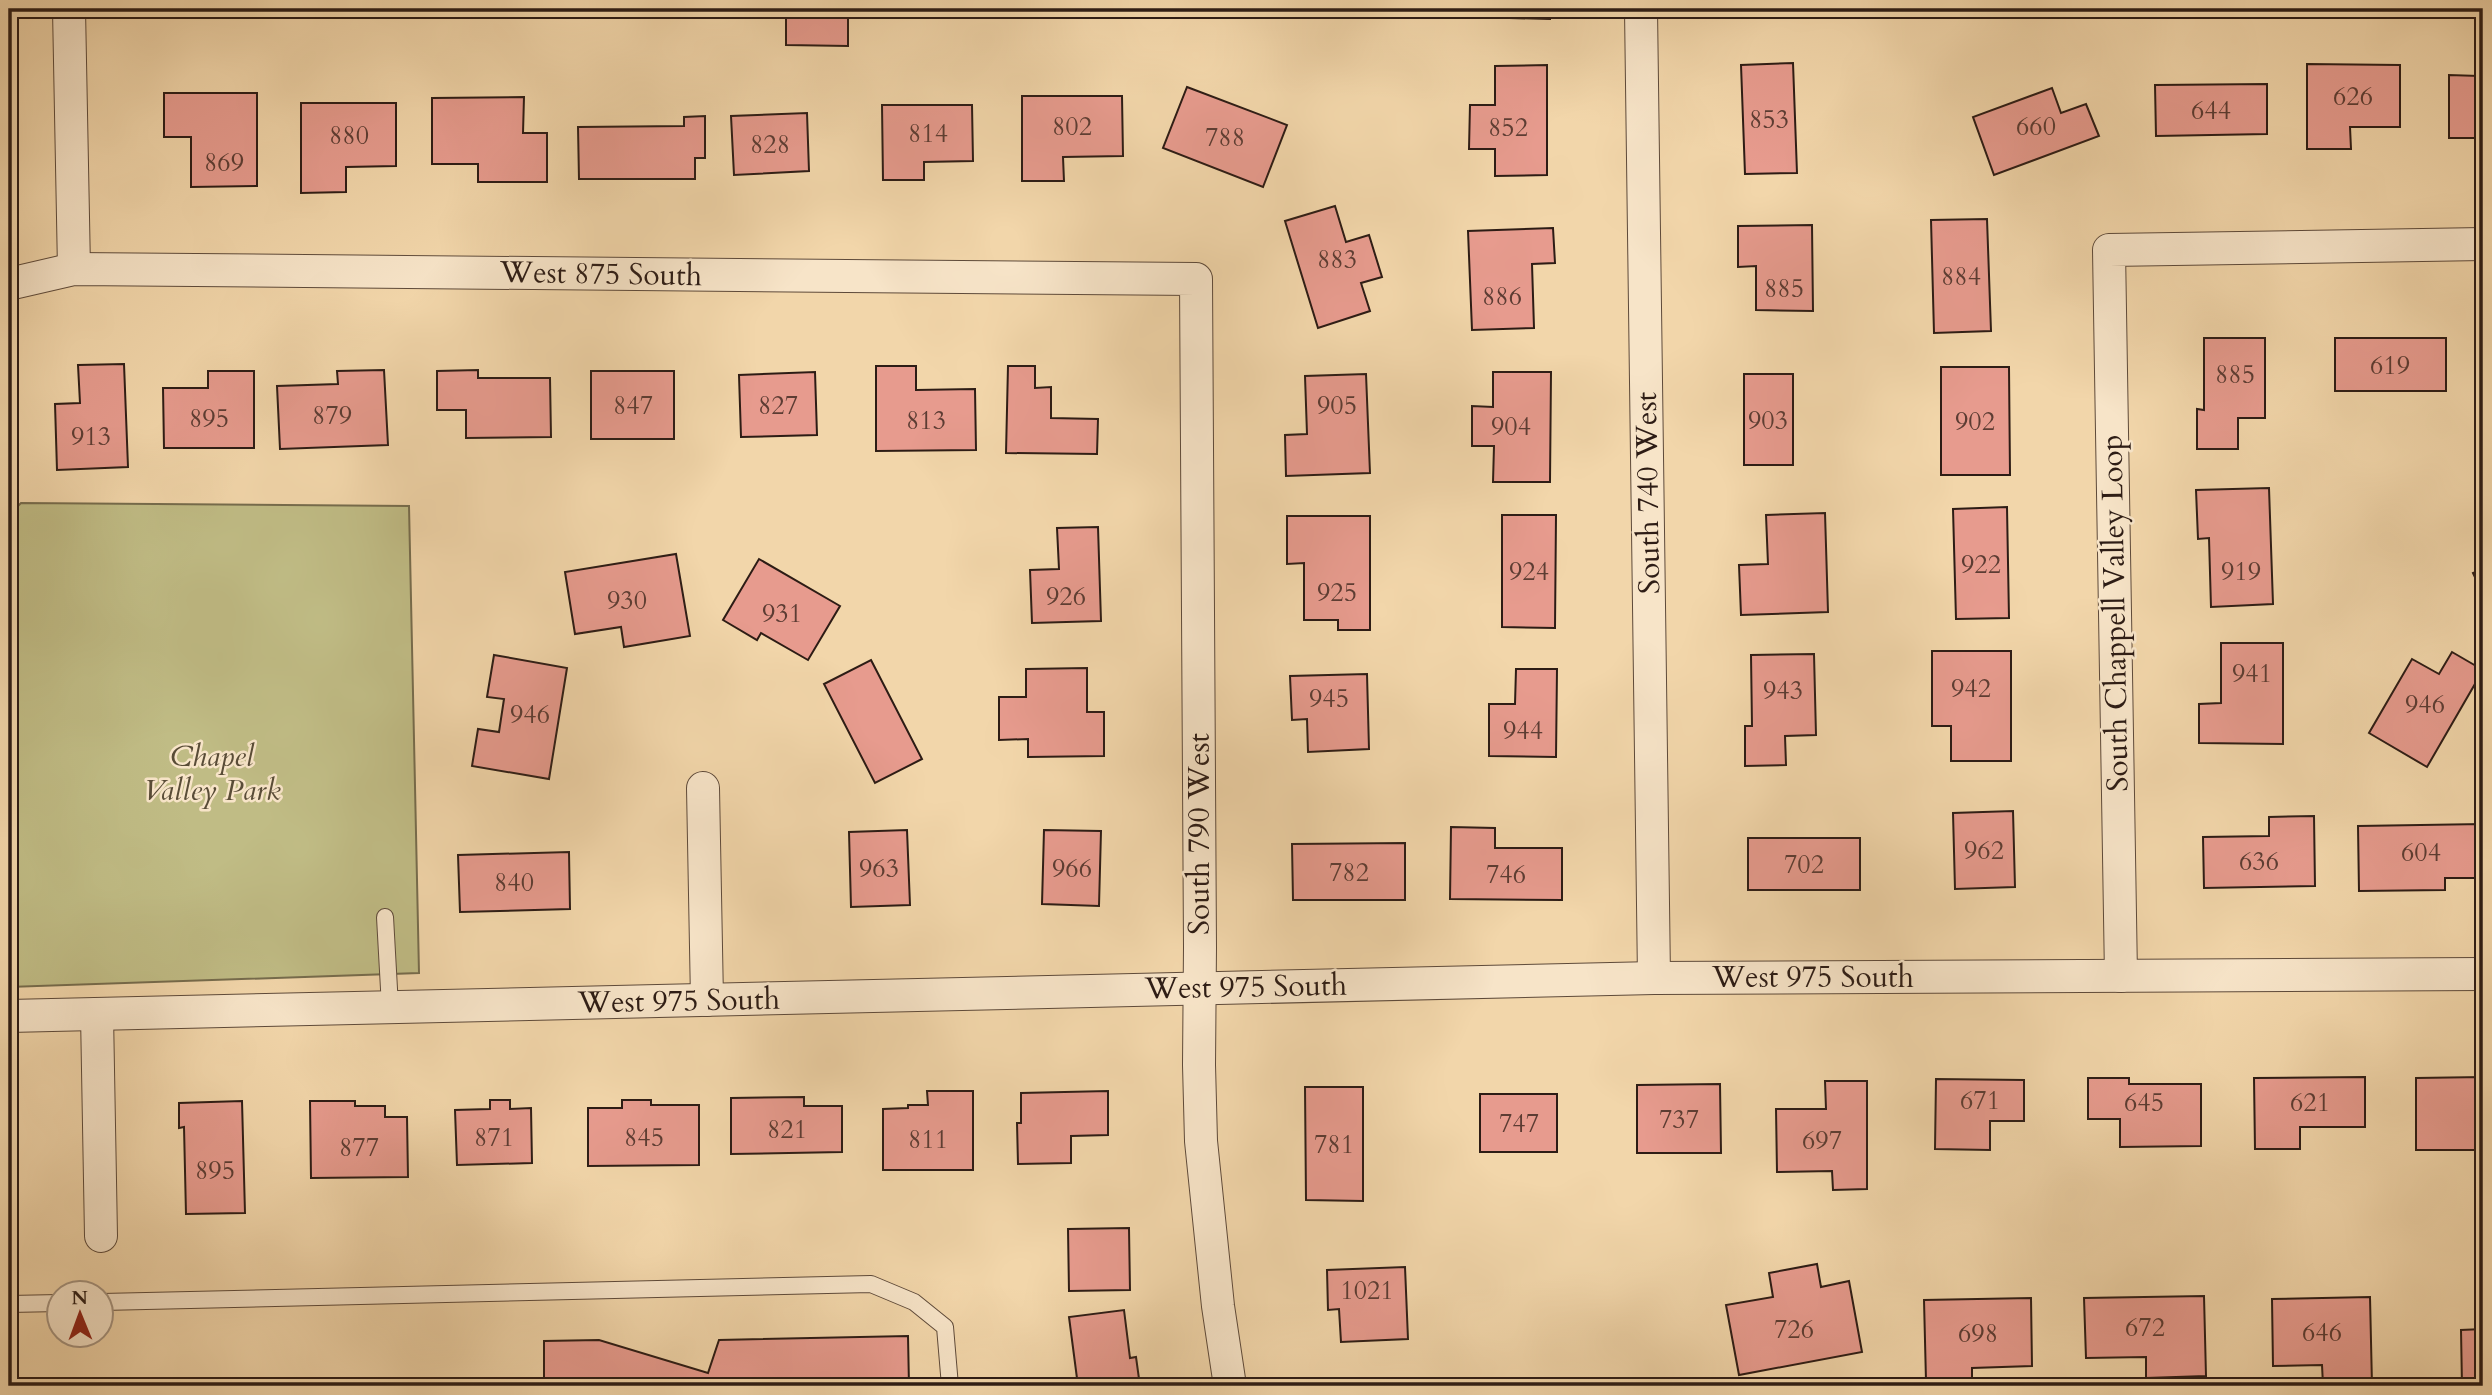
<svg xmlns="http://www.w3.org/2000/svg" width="2492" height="1395" font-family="Cardo,serif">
<rect width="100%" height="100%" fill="#f2d6aa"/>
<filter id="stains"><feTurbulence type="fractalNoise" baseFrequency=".00286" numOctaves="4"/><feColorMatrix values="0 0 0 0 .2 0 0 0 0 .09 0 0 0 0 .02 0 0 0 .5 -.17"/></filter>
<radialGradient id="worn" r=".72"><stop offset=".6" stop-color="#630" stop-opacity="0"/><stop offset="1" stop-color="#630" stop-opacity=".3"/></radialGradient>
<polygon fill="#c0bc85" stroke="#766c4d" stroke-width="2" points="21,503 409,506 419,973 9,987 9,515"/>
<g fill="#e79b8e" stroke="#2d1c15" stroke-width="2">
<polygon points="786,9 848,9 848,46 786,45"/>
<polygon points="1510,9 1550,9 1550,19 1510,18"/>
<polygon points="2479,57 2483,57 2483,148 2479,148 2479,138 2449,138 2449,75 2479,76"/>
<polygon points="1793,63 1797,173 1745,174 1741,65"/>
<polygon points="2307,64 2400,65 2400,127 2350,127 2351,149 2307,149"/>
<polygon points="1547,65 1547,175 1495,176 1495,149 1469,149 1470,105 1495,105 1495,66"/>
<polygon points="2267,84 2267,134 2156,136 2155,85"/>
<polygon points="1187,87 1287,125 1263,187 1163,148"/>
<polygon points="2052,88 2061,113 2086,104 2099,136 1994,175 1973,117"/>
<polygon points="164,93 257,93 257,186 191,187 191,137 164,137"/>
<polygon points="1022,96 1122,96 1123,156 1063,157 1064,181 1022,181"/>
<polygon points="524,97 523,133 547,133 547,182 478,182 478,164 432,164 432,98"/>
<polygon points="301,103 396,103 396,166 346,167 346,192 301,193"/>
<polygon points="882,105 972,105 973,161 924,162 924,180 883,180"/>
<polygon points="807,113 809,171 734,175 731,116"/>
<polygon points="705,116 705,158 695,158 695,179 579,179 578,127 684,126 684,117"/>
<polygon points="1335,206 1346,242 1369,235 1382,277 1361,283 1370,311 1318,328 1285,221"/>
<polygon points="1987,219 1991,331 1934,333 1931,220"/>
<polygon points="1812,225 1813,311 1756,310 1756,266 1738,267 1738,226"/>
<polygon points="1553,228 1555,263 1532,264 1534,328 1472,330 1468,231"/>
<polygon points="2477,336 2483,336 2483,390 2479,390"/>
<polygon points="2204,338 2265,338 2265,418 2238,418 2238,449 2197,449 2197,409 2204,410"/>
<rect x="2335" y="338" width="111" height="53"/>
<polygon points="124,364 128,467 57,470 55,404 80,403 78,365"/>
<polygon points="876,366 916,366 916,390 975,389 976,450 876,451"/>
<polygon points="1008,366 1035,366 1035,388 1051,387 1051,418 1098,419 1097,454 1006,453"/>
<polygon points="1941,367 2009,367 2010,475 1941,475"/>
<polygon points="384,370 388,445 280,449 277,386 338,384 337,371"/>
<polygon points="478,370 478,378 550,378 551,437 466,438 466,410 437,410 437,371"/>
<polygon points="208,371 254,371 254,448 164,448 163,388 208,388"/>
<rect x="591" y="371" width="83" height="68"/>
<polygon points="815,372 817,435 741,437 739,375"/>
<polygon points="1493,372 1551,372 1550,482 1493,482 1494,446 1472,446 1472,406 1493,407"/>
<polygon points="1366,374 1370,473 1286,476 1285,435 1307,434 1305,376"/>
<rect x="1744" y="374" width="49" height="91"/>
<polygon points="2269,488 2273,604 2211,607 2209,538 2198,539 2196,490"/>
<polygon points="2007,507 2009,618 1956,619 1953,509"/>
<polygon points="1825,513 1828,612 1741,615 1739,565 1768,564 1766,515"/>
<polygon points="1502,515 1556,515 1555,628 1502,627"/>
<polygon points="1287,516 1370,516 1370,630 1338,630 1338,620 1304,620 1304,563 1287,564"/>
<polygon points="1098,527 1101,621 1032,623 1030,570 1059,569 1057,528"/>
<polygon points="676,554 690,636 624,647 621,627 575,634 565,572"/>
<polygon points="759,559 840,606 808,660 761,633 757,640 723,620"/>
<polygon points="2483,569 2483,594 2473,573"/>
<polygon points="2221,643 2283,643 2283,744 2199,743 2199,704 2221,703"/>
<polygon points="1932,651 2011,651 2011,761 1951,761 1951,726 1932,726"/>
<polygon points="2452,652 2483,670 2427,767 2369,733 2412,659 2439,674"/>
<polygon points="1814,654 1816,735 1785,736 1786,765 1745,766 1745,726 1752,726 1751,655"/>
<polygon points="494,655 567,668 549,779 472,766 478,729 499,732 504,699 487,697"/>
<polygon points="871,660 922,759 875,783 824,684"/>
<polygon points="1087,668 1087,712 1104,712 1104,756 1028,757 1028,739 999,740 999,697 1026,697 1026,669"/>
<polygon points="1516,669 1557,669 1556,757 1489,756 1489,704 1515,704"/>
<polygon points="1367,674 1369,749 1308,752 1307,719 1292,720 1290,676"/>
<polygon points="2013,811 2015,887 1955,889 1953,813"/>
<polygon points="2314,816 2315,886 2204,888 2203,837 2269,836 2269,817"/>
<polygon points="2483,824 2483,878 2445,878 2445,890 2359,891 2358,826"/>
<polygon points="1451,827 1495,828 1495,848 1562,848 1562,900 1450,899"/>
<polygon points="907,830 910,905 851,907 849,832"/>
<polygon points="1044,830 1101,831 1099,906 1042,904"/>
<rect x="1748" y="838" width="112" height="52"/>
<polygon points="1405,843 1405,900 1293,900 1292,844"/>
<polygon points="569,852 570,909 460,912 458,855"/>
<polygon points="2365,1077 2365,1127 2300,1127 2300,1149 2255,1149 2254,1078"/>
<polygon points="2483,1077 2483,1150 2416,1150 2416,1078"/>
<polygon points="2088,1078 2129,1078 2129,1084 2201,1084 2201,1146 2120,1147 2120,1119 2088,1119"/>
<polygon points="1936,1079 2024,1080 2024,1121 1990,1121 1990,1150 1935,1149"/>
<polygon points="1825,1081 1867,1081 1867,1189 1833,1190 1832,1171 1777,1172 1776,1109 1826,1109"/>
<polygon points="1720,1084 1721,1153 1637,1153 1637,1085"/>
<polygon points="1305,1087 1363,1087 1363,1201 1306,1200"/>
<polygon points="927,1091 973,1091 973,1170 883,1170 883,1109 908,1108 908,1105 928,1105"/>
<polygon points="1108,1091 1108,1135 1071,1136 1071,1163 1018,1164 1017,1123 1021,1123 1021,1093"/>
<rect x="1480" y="1094" width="77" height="58"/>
<polygon points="804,1097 804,1106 842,1106 842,1152 731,1154 731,1098"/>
<polygon points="490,1100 510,1100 510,1109 531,1108 532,1163 457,1165 455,1110 490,1109"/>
<polygon points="622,1100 651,1100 651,1105 699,1105 699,1165 588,1166 588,1108 622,1108"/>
<polygon points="242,1101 245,1213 186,1214 184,1127 179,1128 179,1103"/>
<polygon points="310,1101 355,1101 355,1106 385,1106 385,1117 407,1117 408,1177 311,1178"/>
<polygon points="1129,1228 1130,1290 1069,1291 1068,1229"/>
<polygon points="1817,1264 1821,1287 1849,1281 1862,1352 1739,1375 1726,1305 1773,1297 1769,1273"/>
<polygon points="1405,1267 1408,1339 1341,1342 1339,1309 1328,1310 1327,1270"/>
<polygon points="2204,1296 2206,1376 2146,1378 2146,1357 2086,1358 2084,1298"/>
<polygon points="2370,1297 2372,1385 2323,1385 2322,1365 2273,1366 2272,1299"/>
<polygon points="2031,1298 2032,1366 1972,1368 1972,1380 1926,1381 1924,1300"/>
<polygon points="1124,1310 1130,1358 1136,1357 1140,1386 1078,1386 1069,1317"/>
<polygon points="2483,1329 2483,1386 2462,1386 2461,1330"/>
<polygon points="908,1336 909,1386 544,1386 544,1341 599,1340 708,1373 719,1340"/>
</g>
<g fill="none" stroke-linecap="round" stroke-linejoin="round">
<g stroke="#5e4a3a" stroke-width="18">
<g id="service">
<polyline points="385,917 390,1007"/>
<polyline points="102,1302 871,1284 914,1302 945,1327 950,1386"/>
<polyline points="9,1304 60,1303"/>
</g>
</g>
<g stroke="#5e4a3a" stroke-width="34">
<g id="minor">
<polyline points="69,9 74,269"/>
<polyline points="1641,9 1654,978"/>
<polyline points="9,284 74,269 1196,279 1200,947 1199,1065 1201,1141 1218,1306 1230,1386"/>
<polyline points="703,788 707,1000"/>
<polyline points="2121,976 2109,250 2483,244"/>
<polyline points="97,1014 101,1236"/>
<polyline points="9,1016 1654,978 2483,974"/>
</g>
</g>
<use href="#service" stroke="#f7e4c8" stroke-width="16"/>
<use href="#minor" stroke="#f7e4c8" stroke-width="32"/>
</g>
<g text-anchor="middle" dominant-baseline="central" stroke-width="5" stroke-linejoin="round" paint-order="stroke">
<g font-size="26" fill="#5c3c33">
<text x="2353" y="96">626</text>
<text x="2211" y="110">644</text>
<text x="1769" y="119">853</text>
<text x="1072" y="126">802</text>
<text x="2036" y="126">660</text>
<text x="1508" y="127">852</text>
<text x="928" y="133">814</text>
<text x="349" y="135">880</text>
<text x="1225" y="137">788</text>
<text x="770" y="144">828</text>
<text x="224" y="162">869</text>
<text x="1337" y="259">883</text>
<text x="1961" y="276">884</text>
<text x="1784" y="288">885</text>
<text x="1502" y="296">886</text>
<text x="2390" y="365">619</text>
<text x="2235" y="374">885</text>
<text x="633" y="405">847</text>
<text x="778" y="405">827</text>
<text x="1337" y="405">905</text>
<text x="332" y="415">879</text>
<text x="209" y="418">895</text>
<text x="926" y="420">813</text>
<text x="1768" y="420">903</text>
<text x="1975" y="421">902</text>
<text x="1511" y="426">904</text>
<text x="91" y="436">913</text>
<text x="1981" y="564">922</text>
<text x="1529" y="571">924</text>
<text x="2241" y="571">919</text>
<text x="1337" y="592">925</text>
<text x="1066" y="596">926</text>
<text x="627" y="600">930</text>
<text x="782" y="613">931</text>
<text x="2252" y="673">941</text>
<text x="1971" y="688">942</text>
<text x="1783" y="690">943</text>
<text x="1329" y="698">945</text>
<text x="2425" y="704">946</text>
<text x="530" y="714">946</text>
<text x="1523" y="730">944</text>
<text x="1984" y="850">962</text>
<text x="2421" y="852">604</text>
<text x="2259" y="861">636</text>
<text x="1804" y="864">702</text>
<text x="879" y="868">963</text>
<text x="1072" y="868">966</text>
<text x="1349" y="872">782</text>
<text x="1506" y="874">746</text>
<text x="514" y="882">840</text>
<text x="1980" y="1100">671</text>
<text x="2144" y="1102">645</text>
<text x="2310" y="1102">621</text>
<text x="1679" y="1119">737</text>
<text x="1519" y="1123">747</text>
<text x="787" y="1129">821</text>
<text x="494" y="1137">871</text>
<text x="644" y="1137">845</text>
<text x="928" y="1139">811</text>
<text x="1822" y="1140">697</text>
<text x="1334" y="1144">781</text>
<text x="359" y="1147">877</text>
<text x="215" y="1170">895</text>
<text x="1367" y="1290">1021</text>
<text x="2145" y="1327">672</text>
<text x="1794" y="1329">726</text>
<text x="2322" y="1332">646</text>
<text x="1978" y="1333">698</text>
</g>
<g font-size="30" fill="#2d1c15" stroke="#f7e4c8">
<text transform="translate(601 274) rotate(1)">West 875 South</text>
<text transform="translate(1648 493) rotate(-91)">South 740 West</text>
<text transform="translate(2115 613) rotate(-91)">South Chappell Valley Loop</text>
<text transform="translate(1199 834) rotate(-90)">South 790 West</text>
<text x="1813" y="977">West 975 South</text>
<text transform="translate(1246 987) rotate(-1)">West 975 South</text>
<text transform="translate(679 1001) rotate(-1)">West 975 South</text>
</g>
<g font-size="30" font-style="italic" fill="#594c37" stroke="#f7e4c8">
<text x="212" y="756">Chapel<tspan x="212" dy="34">Valley Park</tspan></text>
</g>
</g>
<rect width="2492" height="1395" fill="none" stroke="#f2d6aa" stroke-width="35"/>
<rect x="10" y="10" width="2471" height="1374" fill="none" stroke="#2d1c15" stroke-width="3.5"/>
<rect x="18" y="18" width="2457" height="1360" fill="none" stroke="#2d1c15" stroke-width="2"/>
<g transform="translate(80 1314) rotate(359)"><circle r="33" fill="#f7e4c8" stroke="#a69480" stroke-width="2"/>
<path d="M0-5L12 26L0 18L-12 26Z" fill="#8f2418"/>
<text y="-10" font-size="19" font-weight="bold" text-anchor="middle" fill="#2d1c15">N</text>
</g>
<rect width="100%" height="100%" filter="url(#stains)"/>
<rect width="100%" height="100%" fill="url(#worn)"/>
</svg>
